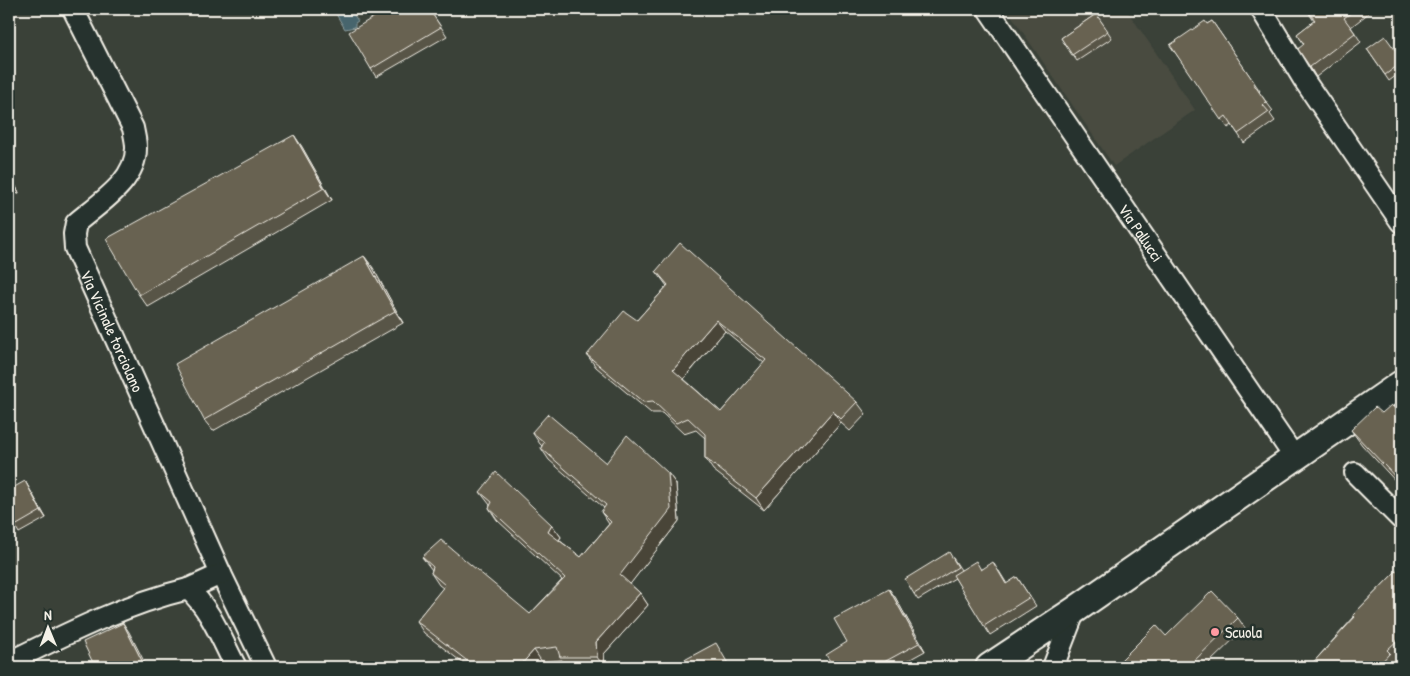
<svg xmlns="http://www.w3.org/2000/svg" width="1410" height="676" font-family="'Patrick Hand',sans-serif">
<rect width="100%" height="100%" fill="#3a4138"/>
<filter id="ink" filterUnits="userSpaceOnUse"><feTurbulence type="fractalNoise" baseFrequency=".02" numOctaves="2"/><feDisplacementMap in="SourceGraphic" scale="10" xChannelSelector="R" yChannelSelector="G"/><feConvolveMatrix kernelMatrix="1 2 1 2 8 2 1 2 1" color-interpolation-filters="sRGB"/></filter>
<g filter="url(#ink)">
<polygon fill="#484b40" points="1007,9 1126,9 1195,110 1114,166"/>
<polygon fill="#47656d" stroke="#8c9d9e" points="333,9 350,9 358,21 355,23 355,27 345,29"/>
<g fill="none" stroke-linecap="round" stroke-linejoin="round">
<g stroke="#f4f1e8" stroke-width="24">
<g id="minor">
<path id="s1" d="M 73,9 L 133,128 C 134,134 136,141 136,147 C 137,181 99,203 76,223 L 74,234 L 75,248 L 221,574 L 266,667"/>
<path id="s2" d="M 988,9 L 1295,458"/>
<polyline points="1261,9 1304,80 1401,222"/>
<polyline points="1355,473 1401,519"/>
<polyline points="188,589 221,574"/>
<path d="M 9,662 C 66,634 125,604 188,589 C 211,609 222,641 236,667"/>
<polyline points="1053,667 1075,610"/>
</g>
</g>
<g stroke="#f4f1e8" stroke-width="30">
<polyline id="tertiary" points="989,667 1075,610 1401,384"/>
</g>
<use href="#minor" stroke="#26332d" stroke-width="20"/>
<use href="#tertiary" stroke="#26332d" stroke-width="26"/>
</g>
<g fill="#595446" stroke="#f4f1e8" fill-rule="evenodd">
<polygon points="383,9 429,9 447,36 376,77 371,69 384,11"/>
<polygon points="1306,9 1368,9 1370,12 1351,27 1361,42 1316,77 1310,67 1304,44 1297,34 1314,21"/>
<polygon points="1096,14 1112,38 1077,61 1061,38"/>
<polygon points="1212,21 1260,91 1259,92 1273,111 1270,114 1275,121 1244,143 1232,125 1228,128 1170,45 1207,24"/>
<polygon points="1367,49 1401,58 1401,72 1389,81"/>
<polygon points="294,135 302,147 332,200 148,307 139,295"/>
<polygon points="9,172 19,193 9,197"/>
<polygon points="364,256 373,268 403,323 213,431 204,420"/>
<path d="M 656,271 L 857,402 L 866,414 L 850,431 L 841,423 L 764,510 L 713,470 L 705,458 L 705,438 L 696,430 L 684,434 L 662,413 L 651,413 L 596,367 L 587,355 L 637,320 L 667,286 ZM 725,331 L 764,363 L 721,412 L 684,379 Z"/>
<polygon points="1382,413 1401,414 1401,487 1362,445 1351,430"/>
<polygon points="532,432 606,463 668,473 676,484 679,521 630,584 640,593 648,605 604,654 605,667 567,667 562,660 542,662 538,667 468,667 424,633 416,621 443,588 439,585 431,573 432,570 422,557 530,614 562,580 497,520 489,508 490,505 480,492 552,525 561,537 559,540 581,557 609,524 601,512 604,508 549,460 541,448 542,446 540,444"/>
<polygon points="25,481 46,518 19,533 15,526"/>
<polygon points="953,558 961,570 982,569 999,571 1007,584 1017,577 1036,606 990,635 955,578 918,600 914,594"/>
<polygon points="1401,566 1401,653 1395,659 1397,663 1393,667 1309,667 1354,617 1353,615"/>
<polygon points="889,589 895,597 925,651 896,667 834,667 847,642"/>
<polygon points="1238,618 1245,628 1205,667 1114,667 1166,636"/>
</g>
<g fill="#494539" stroke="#f4f1e8">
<polygon points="294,135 302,147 332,200 324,188"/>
<polygon points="9,172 10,174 19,193 13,185 9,176"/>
<polygon points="364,256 373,268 403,323 395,311"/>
<polygon points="716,320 725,331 681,382 673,370"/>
<polygon points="833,411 841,423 764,510 756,498"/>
<polygon points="668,473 676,484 679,521 628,587 620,575"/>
<polygon points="25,481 29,488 46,518 41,511"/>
<polygon points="552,525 561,537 556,544 548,532"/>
<polygon points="889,589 895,597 925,651 919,643"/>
<polygon points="640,593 648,605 604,654 605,667 604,667 597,657 596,642"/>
<polygon points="123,623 129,632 147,667 145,667"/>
<polygon points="534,650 542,662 538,667 519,667"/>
</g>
<g fill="#686251" stroke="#f4f1e8" fill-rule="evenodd">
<polygon points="383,9 429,9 441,27 371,69 349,32 384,11"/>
<polygon points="1306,9 1356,9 1344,18 1355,33 1310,67 1298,49 1304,44 1297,34 1315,20"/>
<polygon points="1096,14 1108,31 1072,55 1061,38"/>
<polygon points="1205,21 1207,24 1212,21 1254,82 1253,83 1266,102 1263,105 1269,112 1238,134 1226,116 1221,120 1170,45"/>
<polygon points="1385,36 1401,58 1401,63 1385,75 1367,49"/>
<polygon points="294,135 324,188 139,295 106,239"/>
<polygon points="9,176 13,185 9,187"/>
<path d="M 680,243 L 857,402 L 841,419 L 833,411 L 756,498 L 705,458 L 705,434 L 688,418 L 676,423 L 653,401 L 643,402 L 587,355 L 624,311 L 637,320 L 668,285 L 656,271 ZM 716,320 L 766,360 L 721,412 L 673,370 Z"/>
<polygon points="364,256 395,311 204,420 175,364"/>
<polygon points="1391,405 1401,414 1401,483 1351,430 1375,407 1382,413"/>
<polygon points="548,414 606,463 627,435 668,473 671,509 620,575 640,593 596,642 597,657 560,657 557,647 534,650 519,667 475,667 416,621 445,585 431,573 433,567 422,557 441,540 530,614 565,578 489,508 492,502 480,492 496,472 552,525 548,532 581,557 611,522 601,512 606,505 541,448 544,442 532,432"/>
<polygon points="25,481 41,511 15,526 9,516 9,490"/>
<polygon points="949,552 958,567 914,594 905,579"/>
<polygon points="976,561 981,570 993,562 1006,584 1017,577 1030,597 984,626 953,575"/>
<polygon points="1401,566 1401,637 1387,650 1390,653 1377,667 1309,667 1355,617 1353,615"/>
<polygon points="889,589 919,643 875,667 834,667 826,655 847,642 834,619"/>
<polygon points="1212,591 1238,618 1188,667 1114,667 1156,625 1166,636"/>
<polygon points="123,623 145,667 95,667 83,642"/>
<polygon points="716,643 730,667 679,667 677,664"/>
</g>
</g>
<circle fill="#ff9aa2" stroke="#26332d" stroke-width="2" cx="1215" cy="632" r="5"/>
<g text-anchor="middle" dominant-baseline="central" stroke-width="5" stroke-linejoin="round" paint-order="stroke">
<g font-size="16" fill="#f4f1e8" stroke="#26332d">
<text stroke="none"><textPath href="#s2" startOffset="271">Via Pallucci</textPath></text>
<text stroke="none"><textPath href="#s1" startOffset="369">Via Vicinale torciolano</textPath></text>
</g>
<g font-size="16" fill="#f4f1e8" stroke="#26332d" text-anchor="start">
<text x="1225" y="632">Scuola</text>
</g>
</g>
<rect width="1410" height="676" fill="none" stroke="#26332d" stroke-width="30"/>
<rect x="15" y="15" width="1380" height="646" fill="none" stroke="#f4f1e8" stroke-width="2" filter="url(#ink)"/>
<g transform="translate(48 628) rotate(359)" stroke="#26332d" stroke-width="4" paint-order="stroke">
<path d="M0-4L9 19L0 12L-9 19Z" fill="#f4f1e8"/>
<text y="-8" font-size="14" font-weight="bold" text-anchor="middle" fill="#f4f1e8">N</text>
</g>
</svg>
